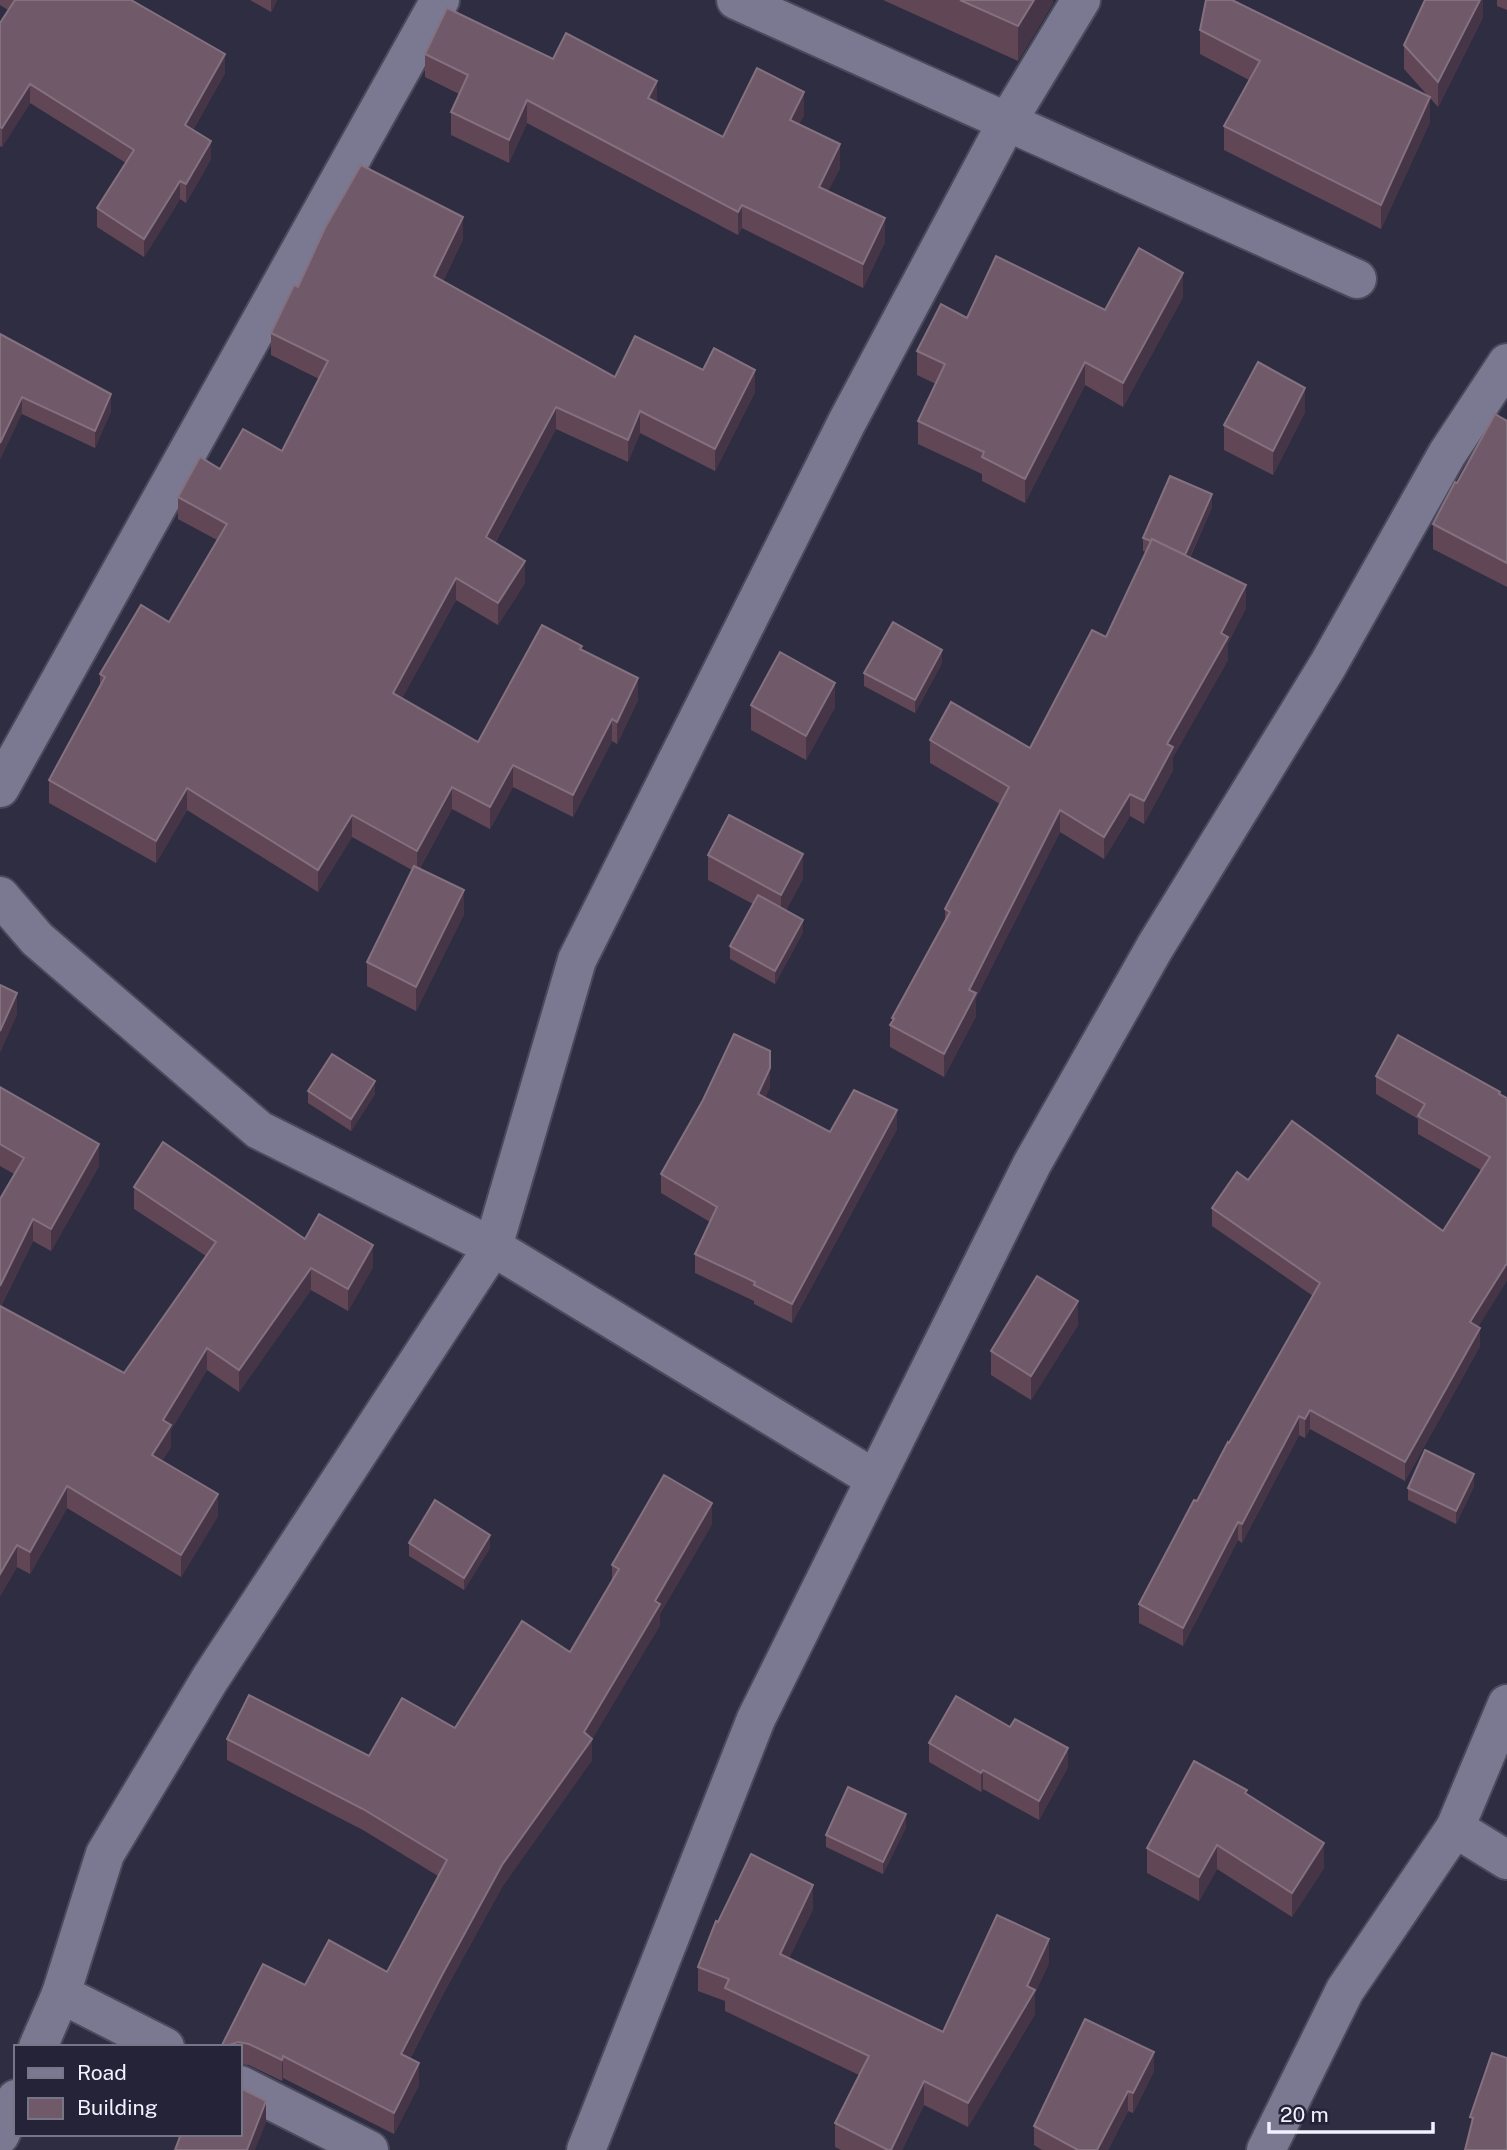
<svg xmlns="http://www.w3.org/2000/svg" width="1507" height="2150" font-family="'Public Sans',sans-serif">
<rect width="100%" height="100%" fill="#2f2d41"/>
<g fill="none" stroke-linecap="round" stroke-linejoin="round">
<g stroke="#4b4a5c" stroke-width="42">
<g id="minor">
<polyline points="736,0 1357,279"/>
<polyline points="0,788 440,0"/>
<polyline points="0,896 37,939 259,1130 493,1247 875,1479"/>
<polyline points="1455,1828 1507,1860"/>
<polyline points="61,1994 165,2047"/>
<polyline points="38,2047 61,1994 105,1854 210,1679 493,1247 577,960 847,422 1007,122 1081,0"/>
<polyline points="240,2085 369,2150"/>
<polyline points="0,2135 16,2099"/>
<polyline points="586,2150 756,1719 1032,1164 1155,947 1328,665 1447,454 1507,363"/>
<polyline points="1266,2150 1345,1990 1455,1828 1507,1704"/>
</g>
</g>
<use href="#minor" stroke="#7a7991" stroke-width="38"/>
</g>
<g fill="#614756">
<polygon points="0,0 131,0 225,73 193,130 211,159 186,203 180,199 144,257 97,227 97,208 126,163 30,103 2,147 0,146 0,23 8,10 0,5"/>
<polygon points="250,0 277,0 271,12"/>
<polygon points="883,0 1053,0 1053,3 1018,61"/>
<polygon points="1483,0 1483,17 1438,107 1430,98 1430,122 1381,229 1224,150 1224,126 1249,80 1200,54 1200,30 1429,97 1404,69 1404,45"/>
<polygon points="1497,0 1507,0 1507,10 1497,6"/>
<polygon points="425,54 553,59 657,103 723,137 804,115 799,124 840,168 828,191 885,242 863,288 742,228 738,235 527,123 509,163 451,135 451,112 459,94 425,77"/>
<polygon points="463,239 443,281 615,377 703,370 755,392 715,471 640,433 628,462 556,429 495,543 525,583 498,625 456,600 402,698 478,742 582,650 638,700 617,744 612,741 573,817 513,787 490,829 452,809 420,868 464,914 416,1011 367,986 367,962 412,870 352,837 318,892 187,810 156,863 49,803 49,780 100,685 100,674 169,622 217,540 178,519 178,497 220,469 282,451 319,379 271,355 271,333 298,287"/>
<polygon points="1183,297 1123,407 1085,385 1025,503 982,481 982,474 918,444 918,421 936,384 917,375 917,351 967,318 1105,310"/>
<polygon points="0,334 111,411 95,448 22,414"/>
<polygon points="1305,412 1273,475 1224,450 1224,425"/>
<polygon points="1507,421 1507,587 1433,549 1433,524 1457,483"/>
<polygon points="1212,507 1190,558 1246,608 1228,643 1228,660 1173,757 1173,770 1144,824 1130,816 1104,859 1060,832 976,998 976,1016 944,1077 890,1047 890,1025 892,1022 892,1018 945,922 945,909 1000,804 930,763 930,740 1030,748 1106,637 1146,552 1143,551 1143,538"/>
<polygon points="942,663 915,713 864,686 864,673"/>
<polygon points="751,705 835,707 806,760 751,730"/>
<polygon points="708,855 803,879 786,910 803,932 775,984 730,959 730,946 753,904 708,880"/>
<polygon points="1376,1076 1500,1092 1478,1327 1480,1346 1405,1481 1310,1429 1305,1438 1299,1435 1242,1543 1238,1540 1183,1646 1139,1623 1139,1604 1313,1296 1212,1226 1212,1208 1248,1180 1443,1231 1481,1170 1418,1134 1418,1119 1376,1094"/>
<polygon points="0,1087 99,1166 51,1251 33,1241 1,1306 124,1373 206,1256 134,1209 134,1187 305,1239 373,1267 348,1311 311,1290 239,1392 207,1370 171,1430 171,1447 162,1461 218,1516 181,1577 67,1508 30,1574 17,1567 0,1596 0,1199 14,1174 0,1166"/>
<polygon points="770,1087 765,1098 830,1132 897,1129 792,1323 754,1304 754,1301 695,1273 695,1254 710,1222 661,1193 661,1174"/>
<polygon points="308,1091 375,1094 351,1131 308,1103"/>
<polygon points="1078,1325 1031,1400 991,1375 991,1351"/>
<polygon points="1474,1486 1456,1524 1408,1500 1408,1488"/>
<polygon points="712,1524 660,1614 660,1625 592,1739 592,1760 502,1887 442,1996 410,2059 419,2085 394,2134 283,2078 282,2081 249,2065 240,2064 240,2047 221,2047 305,1985 387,1972 438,1876 363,1830 227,1760 227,1739 369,1756 455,1728 570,1652 612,1581 612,1565"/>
<polygon points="409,1543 490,1548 464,1590 409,1556"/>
<polygon points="929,1743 1068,1767 1039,1820 983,1789 981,1792 929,1762"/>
<polygon points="1247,1794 1324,1868 1292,1917 1217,1869 1199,1901 1147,1873 1147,1848"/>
<polygon points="906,1827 883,1874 826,1847 826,1835"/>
<polygon points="813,1909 789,1958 943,2032 1049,1963 1035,1993 1035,2014 968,2127 924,2105 902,2150 841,2150 835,2147 835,2123 859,2075 725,2011 725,2001 698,1991 698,1967 718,1922"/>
<polygon points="1154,2071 1133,2113 1128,2111 1108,2150 1042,2150 1034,2145 1034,2126"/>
</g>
<g fill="#463546">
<polygon points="271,0 277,0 271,12"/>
<polygon points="1034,0 1053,0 1053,3 1018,61 1018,26"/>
<polygon points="1480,0 1483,0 1483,17 1438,107 1438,82"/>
<polygon points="225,54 225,73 185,144 185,125"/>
<polygon points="657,81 657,105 648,98"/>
<polygon points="30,84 30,103 2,147 2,128"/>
<polygon points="804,92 804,115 790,143 790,120"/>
<polygon points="1430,97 1430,122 1381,229 1381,205"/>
<polygon points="527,100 527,123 509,163 509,140"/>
<polygon points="211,141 211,159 186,203 186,184"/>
<polygon points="840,144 840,168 819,210 819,187"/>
<polygon points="180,181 180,199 144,257 144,239"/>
<polygon points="742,205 742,228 738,235 738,212"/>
<polygon points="463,217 463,239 434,299 434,276"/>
<polygon points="885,218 885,242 863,288 863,264"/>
<polygon points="1183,273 1183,297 1123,407 1123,383"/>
<polygon points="1085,362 1085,385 1025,503 1025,479"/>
<polygon points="755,370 755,392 715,471 715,449"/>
<polygon points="1305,388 1305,412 1273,475 1273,451"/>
<polygon points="111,394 111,411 95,448 95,431"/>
<polygon points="22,397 22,414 0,460 0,443"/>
<polygon points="556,407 556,429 486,559 486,537"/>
<polygon points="640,411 640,433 628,462 628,440"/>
<polygon points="1212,494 1212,507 1185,568 1185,556"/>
<polygon points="525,561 525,583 498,625 498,603"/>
<polygon points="456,578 456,600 393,715 393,693"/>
<polygon points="1246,585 1246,608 1228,643 1228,660 1173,757 1173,770 1144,824 1144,801 1167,744"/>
<polygon points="942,650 942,663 915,713 915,700"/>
<polygon points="638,678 638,700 617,744 617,722"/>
<polygon points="835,683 835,707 806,760 806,736"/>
<polygon points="612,719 612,741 573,817 573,795"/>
<polygon points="513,765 513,787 490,829 490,807"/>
<polygon points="452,787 452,809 417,873 417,851"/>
<polygon points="187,788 187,810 156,863 156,841"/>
<polygon points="1130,794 1130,816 1104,859 1104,837"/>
<polygon points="1060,810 1060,832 976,998 976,1016 944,1077 944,1054 969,990"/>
<polygon points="352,815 352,837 318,892 318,870"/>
<polygon points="803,854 803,879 781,919 781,895"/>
<polygon points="464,890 464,914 416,1011 416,987"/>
<polygon points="803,920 803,932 775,984 775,971"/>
<polygon points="17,993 17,1015 0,1053 0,1031"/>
<polygon points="770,1068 770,1087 758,1113 758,1094"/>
<polygon points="375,1081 375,1094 351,1131 351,1119"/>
<polygon points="897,1110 897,1129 792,1323 792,1304"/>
<polygon points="99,1144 99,1166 51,1251 51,1229"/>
<polygon points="33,1219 33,1241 0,1307 0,1286"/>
<polygon points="373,1245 373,1267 348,1311 348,1289"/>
<polygon points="1507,1263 1507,1281 1470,1340 1470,1322"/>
<polygon points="311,1268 311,1290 239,1392 239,1370"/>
<polygon points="1078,1301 1078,1325 1031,1400 1031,1376"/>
<polygon points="1480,1328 1480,1346 1405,1481 1405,1462"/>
<polygon points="207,1348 207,1370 171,1430 171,1447 152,1477 152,1455 163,1420"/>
<polygon points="1310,1410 1310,1429 1305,1438 1305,1419"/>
<polygon points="1299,1416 1299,1435 1242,1543 1242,1524"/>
<polygon points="1474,1474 1474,1486 1456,1524 1456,1511"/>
<polygon points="67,1486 67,1508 30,1574 30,1552"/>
<polygon points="218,1494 218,1516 181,1577 181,1555"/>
<polygon points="712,1503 712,1524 660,1614 660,1625 592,1739 592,1760 502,1887 442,1996 401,2076 401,2054 442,1975 502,1865 584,1732 655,1601"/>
<polygon points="1238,1522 1238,1540 1183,1646 1183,1628"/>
<polygon points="490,1535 490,1548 464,1590 464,1578"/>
<polygon points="17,1545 17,1567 0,1596 0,1574"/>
<polygon points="1068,1748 1068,1767 1039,1820 1039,1801"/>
<polygon points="983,1770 983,1789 981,1792 981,1773"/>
<polygon points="906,1814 906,1827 883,1874 883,1862"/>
<polygon points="1324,1843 1324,1868 1292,1917 1292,1893"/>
<polygon points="1217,1845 1217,1869 1199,1901 1199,1877"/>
<polygon points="813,1885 813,1909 780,1977 780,1954"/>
<polygon points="1049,1939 1049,1963 1035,1993 1035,2014 968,2127 968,2103 1027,1986"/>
<polygon points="238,2042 238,2047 227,2047 229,2045"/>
<polygon points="1154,2052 1154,2071 1133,2113 1133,2093"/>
<polygon points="283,2056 283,2078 282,2081 282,2060"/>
<polygon points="419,2063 419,2085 394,2134 394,2113"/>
<polygon points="924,2081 924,2105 902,2150 891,2150"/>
<polygon points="1128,2091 1128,2111 1108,2150 1097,2150"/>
<polygon points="266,2101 266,2123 255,2150 247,2150"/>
</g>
<g fill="#705968" stroke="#847180" stroke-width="2">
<polygon points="15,0 131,0 225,54 185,125 211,141 186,184 180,181 144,239 97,208 134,150 30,84 2,128 0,127 0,23"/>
<polygon points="960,0 1034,0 1018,26"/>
<polygon points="1206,0 1232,0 1430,97 1381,205 1224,126 1260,61 1200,30"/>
<polygon points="1425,0 1480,0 1438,82 1404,45"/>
<polygon points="447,8 553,59 566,33 657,81 648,98 723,137 757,68 804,92 790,120 840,144 819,187 885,218 863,264 742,205 738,212 527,100 509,140 451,112 468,75 425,54"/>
<polygon points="361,165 463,217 434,276 615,377 635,336 703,370 714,348 755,370 715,449 640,411 628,440 556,407 486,537 525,561 498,603 456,578 393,693 478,742 542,625 582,646 580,649 638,678 617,722 612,719 573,795 513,765 490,807 452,787 417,851 352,815 318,870 187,788 156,841 49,780 105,677 100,674 141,605 169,622 227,524 178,497 200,457 220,469 243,429 282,451 328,361 271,333 294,285 298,287 325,228"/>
<polygon points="1139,248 1183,273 1123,383 1085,362 1025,479 982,457 984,452 918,421 945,364 917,351 941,304 967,318 996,256 1105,310"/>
<polygon points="0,334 111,394 95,431 22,397 0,443"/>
<polygon points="1258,362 1305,388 1273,451 1224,425"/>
<polygon points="1495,414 1507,421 1507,563 1433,524 1455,482 1457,483"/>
<polygon points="1170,476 1212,494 1185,555 1152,539 1151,541 1143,538"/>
<polygon points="1152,539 1246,585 1221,633 1228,637 1167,744 1173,747 1144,801 1130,794 1104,837 1060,810 969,990 976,993 944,1054 890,1025 894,1019 892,1018 950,912 945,909 1009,787 930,740 951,702 1030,748 1092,630 1106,637"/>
<polygon points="893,622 942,650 915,700 864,673"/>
<polygon points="780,652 835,683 806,736 751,705"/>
<polygon points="729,815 803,854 781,895 708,855"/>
<polygon points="414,866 464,890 416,987 367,962"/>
<polygon points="758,895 803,920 775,971 730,946"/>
<polygon points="0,985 17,993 0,1031"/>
<polygon points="734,1034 770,1051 770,1068 758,1094 830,1132 854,1090 897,1110 792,1304 754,1285 755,1282 695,1254 717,1207 661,1174 703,1100"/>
<polygon points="1398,1035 1500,1092 1499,1094 1507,1098 1507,1263 1470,1322 1480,1328 1405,1462 1310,1410 1305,1419 1299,1416 1242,1524 1238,1522 1183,1628 1139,1604 1194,1500 1197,1501 1228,1442 1229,1443 1320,1283 1212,1208 1237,1172 1248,1180 1292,1121 1443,1231 1490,1157 1418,1116 1425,1104 1376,1076"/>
<polygon points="332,1054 375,1081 351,1119 308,1091"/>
<polygon points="0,1087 99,1144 51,1229 33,1219 0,1286 0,1199 24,1158 0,1144"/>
<polygon points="163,1142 305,1239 319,1214 373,1245 348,1289 311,1268 239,1370 207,1348 163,1420 171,1425 152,1455 218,1494 181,1555 67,1486 30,1552 17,1545 0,1574 0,1306 124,1373 216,1242 134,1187"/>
<polygon points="1037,1276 1078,1301 1031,1376 991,1351"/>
<polygon points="1425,1450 1474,1474 1456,1511 1408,1488"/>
<polygon points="664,1475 712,1503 655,1601 660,1604 584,1732 592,1739 502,1865 442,1975 401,2054 419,2063 394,2113 283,2056 282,2060 249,2044 238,2042 229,2045 227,2047 221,2047 263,1964 305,1985 329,1940 387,1972 447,1860 363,1809 227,1739 249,1695 369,1756 402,1698 455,1728 522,1621 570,1652 619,1569 612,1565"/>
<polygon points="435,1500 490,1535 464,1578 409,1543"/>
<polygon points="956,1696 1010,1727 1015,1719 1068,1748 1039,1801 983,1770 981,1773 929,1743"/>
<polygon points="1194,1761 1247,1790 1245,1793 1324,1843 1292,1893 1217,1845 1199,1877 1147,1848"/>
<polygon points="848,1787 906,1814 883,1862 826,1835"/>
<polygon points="751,1854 813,1885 780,1954 943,2032 997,1915 1049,1939 1027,1986 1035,1990 968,2103 924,2081 891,2150 888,2150 835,2123 869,2056 725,1988 729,1979 698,1967 716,1921 718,1922"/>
<polygon points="1085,2019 1154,2052 1133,2093 1128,2091 1097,2150 1078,2150 1034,2126"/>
<polygon points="1492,2053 1507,2058 1507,2150 1465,2150 1473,2118 1470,2117"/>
<polygon points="240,2088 266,2101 247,2150 175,2150 181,2134 240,2134"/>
</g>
<rect x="14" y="2045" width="228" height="91" fill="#252337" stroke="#777587" stroke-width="2"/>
<rect x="28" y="2068" width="35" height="10" fill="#7a7991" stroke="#777587" stroke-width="2"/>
<text x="77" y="2080" font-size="21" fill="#f1f1ff">Road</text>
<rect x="28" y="2098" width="35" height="21" fill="#705968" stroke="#777587" stroke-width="2"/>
<text x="77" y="2115" font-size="21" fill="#f1f1ff">Building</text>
<path d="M1269 2122v10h164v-10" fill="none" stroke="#f1f1ff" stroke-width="3.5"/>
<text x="1280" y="2122" font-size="21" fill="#f1f1ff" stroke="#252337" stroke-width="5" paint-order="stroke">20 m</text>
</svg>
